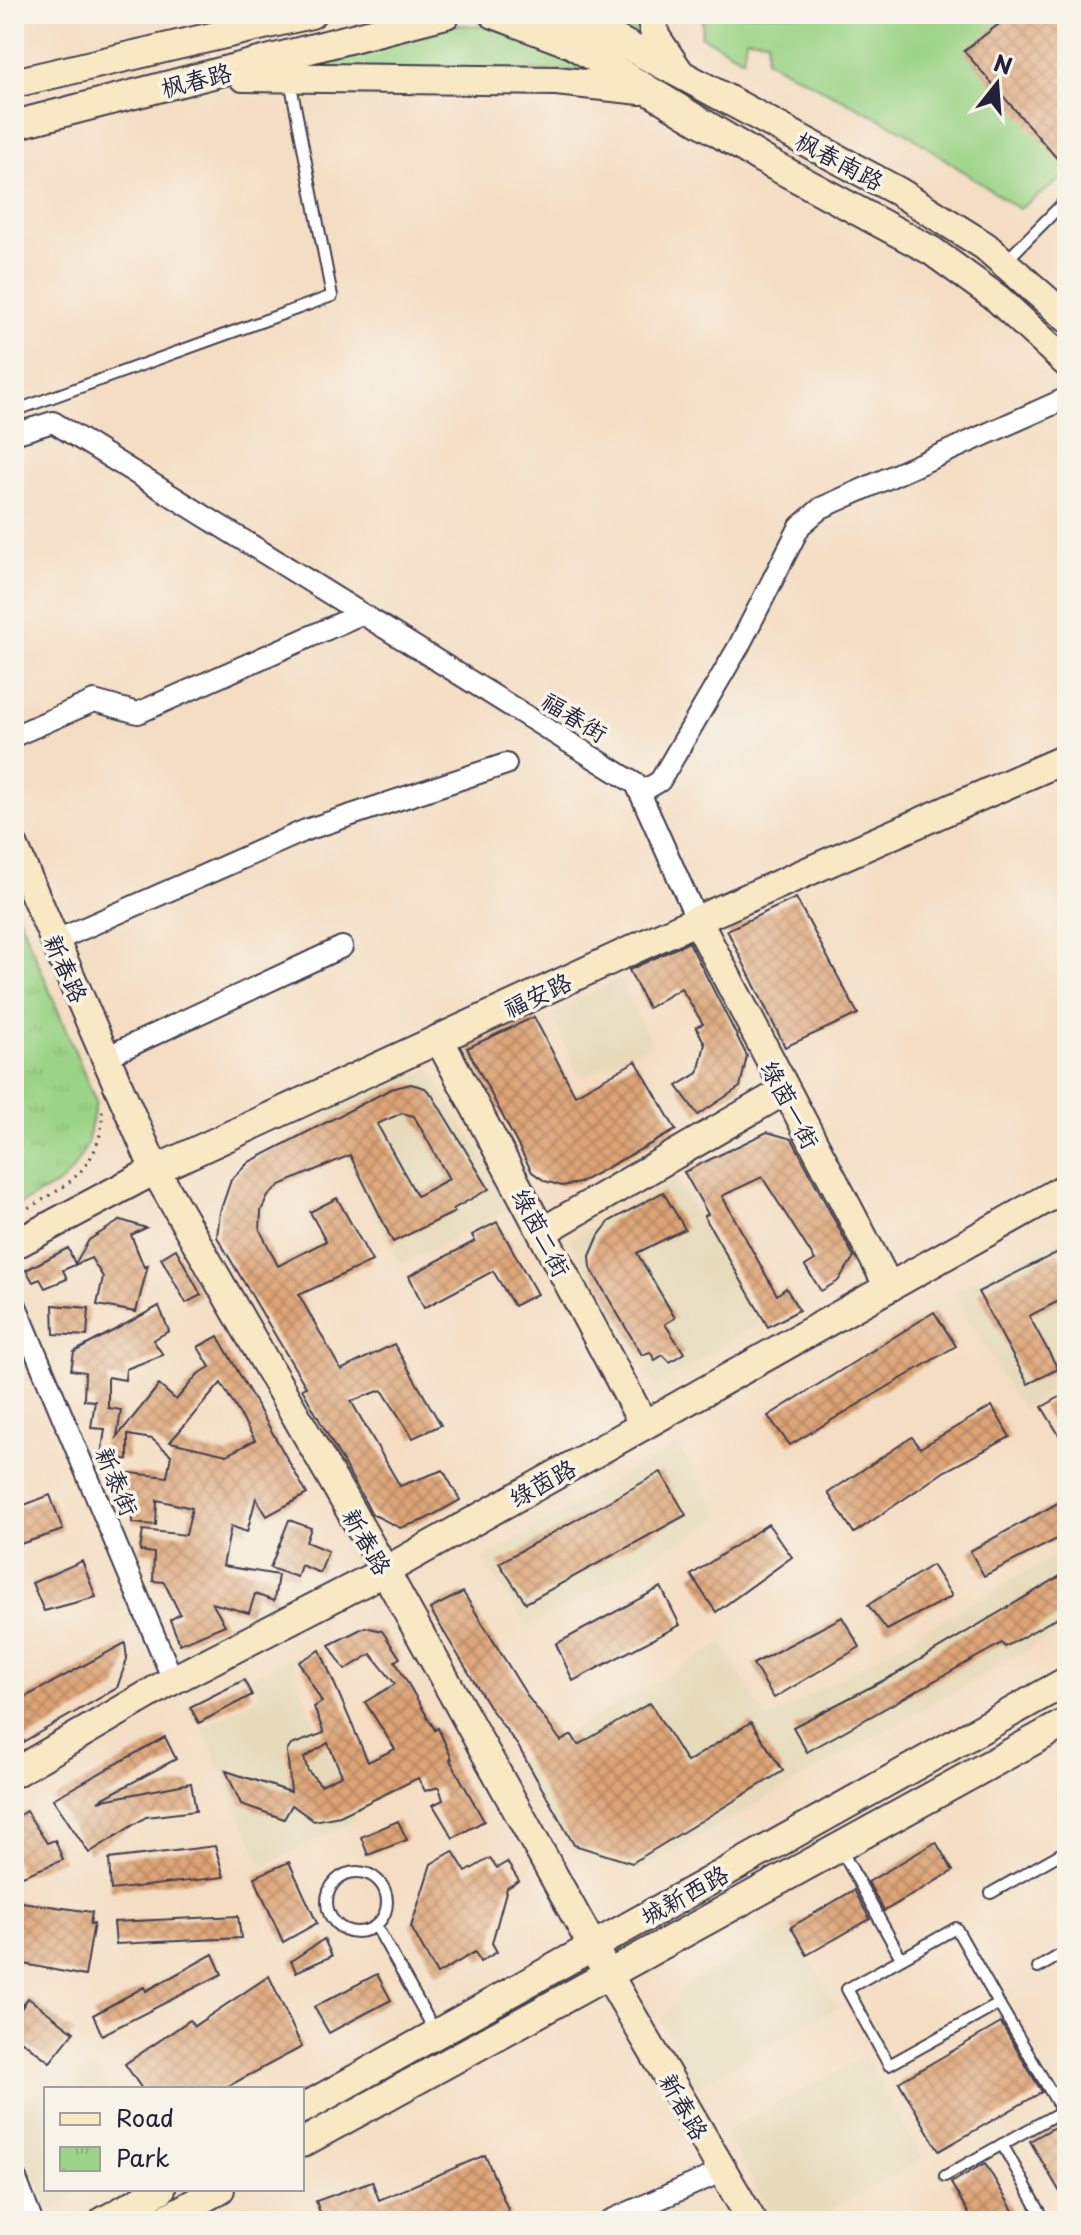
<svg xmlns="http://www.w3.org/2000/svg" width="1081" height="2235" font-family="'Playpen Sans','LXGW WenKai TC',sans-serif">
<defs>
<pattern id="park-tufts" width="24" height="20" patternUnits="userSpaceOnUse" patternTransform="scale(2)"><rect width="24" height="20" fill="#9bd487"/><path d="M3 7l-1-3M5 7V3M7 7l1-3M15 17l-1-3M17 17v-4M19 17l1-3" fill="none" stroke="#85b675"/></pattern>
<pattern id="building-cross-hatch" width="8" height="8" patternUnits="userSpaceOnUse" patternTransform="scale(2)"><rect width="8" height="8" fill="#dea476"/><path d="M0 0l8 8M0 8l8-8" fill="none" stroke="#b48562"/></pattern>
</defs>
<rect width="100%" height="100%" fill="#f7f3e8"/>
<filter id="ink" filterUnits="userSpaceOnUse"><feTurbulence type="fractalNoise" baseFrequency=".0125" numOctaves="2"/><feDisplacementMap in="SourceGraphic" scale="16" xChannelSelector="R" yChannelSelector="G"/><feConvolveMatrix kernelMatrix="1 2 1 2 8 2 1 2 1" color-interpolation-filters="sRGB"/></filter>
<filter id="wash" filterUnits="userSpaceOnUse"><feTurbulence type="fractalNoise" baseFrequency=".006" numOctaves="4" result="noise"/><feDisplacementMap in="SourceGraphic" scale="32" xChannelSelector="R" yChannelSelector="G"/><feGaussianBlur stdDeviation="1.8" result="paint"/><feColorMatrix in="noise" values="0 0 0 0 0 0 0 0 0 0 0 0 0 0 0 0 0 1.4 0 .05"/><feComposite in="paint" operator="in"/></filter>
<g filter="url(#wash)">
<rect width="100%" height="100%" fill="#f4ddc2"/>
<g fill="#e6daba">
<polygon points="619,979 652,1044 580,1078 552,1014"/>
<polygon points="429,1069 513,1207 400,1265 323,1111"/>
<polygon points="677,1178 759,1323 656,1387 570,1240"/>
<polygon points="1067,1234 1067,1382 1022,1409 952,1292"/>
<polygon points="677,1444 721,1518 528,1628 483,1559"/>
<polygon points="1067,1549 1067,1627 637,1872 574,1852 515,1763 722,1644 767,1720"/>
<polygon points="289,1658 356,1820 263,1866 202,1728 260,1696 251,1677"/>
<polygon points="791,1927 837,2007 696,2086 660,2020 686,1985"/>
<polygon points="865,2056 923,2159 811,2221 776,2221 724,2133"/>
<polygon points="95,2068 108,2089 49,2089"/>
<polygon points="46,2090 46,2189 81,2189 50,2211 14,2131 14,2105"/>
</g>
<g fill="#9bd487" stroke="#5e7b61" stroke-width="2">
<polygon points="592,14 636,14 649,47"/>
<polygon points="704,14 1012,14 1067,175 1019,209 902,130 766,60 768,40 746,38 743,59 701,36"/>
<path d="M 460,25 C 519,28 546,40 596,71 L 273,69 L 422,27 Z"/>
</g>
<polygon fill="url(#park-tufts)" stroke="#5e7b61" stroke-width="2" points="14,905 96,1102 87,1145 71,1172 60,1183 14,1207"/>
<g id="blocks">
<g fill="url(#building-cross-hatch)" fill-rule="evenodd">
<polygon points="1012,14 1067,14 1067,170 964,51"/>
<polygon points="796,898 858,1014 785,1047 727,930"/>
<polygon points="689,942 747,1056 740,1087 698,1115 677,1086 698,1073 705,1044 696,1027 703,1024 681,988 648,1008 629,970"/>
<polygon points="534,1017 575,1095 636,1061 676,1130 579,1183 562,1186 545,1181 532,1172 467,1048"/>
<path d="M 411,1084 L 425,1088 L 432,1095 L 489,1189 L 453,1209 L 455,1212 L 393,1242 L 350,1155 L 280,1185 L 268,1196 L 261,1211 L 260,1230 L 278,1266 L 326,1241 L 310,1212 L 337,1198 L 372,1261 L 299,1295 L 341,1370 L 394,1344 L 441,1425 L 413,1438 L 382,1390 L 351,1401 L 400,1486 L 443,1470 L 460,1500 L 424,1520 L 400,1528 L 372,1514 L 302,1389 L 306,1387 L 217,1237 L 220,1212 L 231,1180 L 249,1162 L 391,1089 ZM 402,1113 L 414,1116 L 449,1179 L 417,1196 L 377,1124 Z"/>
<polygon points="767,1132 792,1139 854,1257 838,1281 821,1291 805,1266 815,1260 762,1177 722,1196 777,1295 786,1288 799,1310 768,1327 704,1216 708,1214 684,1172"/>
<polygon points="663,1192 685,1229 637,1253 675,1318 665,1324 684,1353 670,1362 663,1355 655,1360 650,1352 642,1355 591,1269 590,1256 599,1235 610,1221"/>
<polygon points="121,1220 146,1228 131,1235 144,1267 148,1265 136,1312 97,1305 103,1277 91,1258 63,1270 67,1279 45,1288 40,1279 33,1282 26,1270 68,1248 75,1264 89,1240"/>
<polygon points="497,1222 537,1294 514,1306 493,1271 424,1308 409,1276 475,1241 472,1235"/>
<polygon points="176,1249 201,1295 186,1303 161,1258"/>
<polygon points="1058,1252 1067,1269 1067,1297 1029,1316 1058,1369 1028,1384 978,1292"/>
<polygon points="53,1305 89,1308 87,1336 54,1334"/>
<path d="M 159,1306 L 169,1331 L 153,1340 L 163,1355 L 126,1369 L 125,1380 L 108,1377 L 108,1408 L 121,1410 L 117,1437 L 159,1385 L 176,1400 L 198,1374 L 210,1367 L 198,1347 L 218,1336 L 307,1494 L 267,1516 L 256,1498 L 247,1532 L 231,1526 L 223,1566 L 278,1575 L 274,1601 L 255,1594 L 249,1613 L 212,1603 L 225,1625 L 180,1644 L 170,1620 L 180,1614 L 164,1582 L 153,1581 L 154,1553 L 140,1551 L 143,1530 L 186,1535 L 192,1508 L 157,1500 L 156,1525 L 132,1523 L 133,1495 L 119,1493 L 122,1472 L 167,1477 L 171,1455 L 152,1439 L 128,1435 L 128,1459 L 103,1461 L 101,1457 L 105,1429 L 91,1428 L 95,1401 L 84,1400 L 85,1372 L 71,1370 L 74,1352 ZM 221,1383 L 255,1440 L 227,1455 L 170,1442 Z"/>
<polygon points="934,1312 956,1346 790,1445 768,1416"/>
<polygon points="1067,1393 1067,1448 1042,1407"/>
<polygon points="992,1406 1010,1437 945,1471 854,1533 828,1493 912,1437 920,1448"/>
<polygon points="661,1472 686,1515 526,1603 499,1563"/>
<polygon points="50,1495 63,1530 14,1546 14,1509"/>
<polygon points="1067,1498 1067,1534 984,1576 970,1551"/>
<polygon points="289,1520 311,1528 306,1542 328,1551 320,1573 301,1565 297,1577 270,1568"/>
<polygon points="768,1524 792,1557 716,1612 691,1575"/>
<polygon points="82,1561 96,1597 44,1611 32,1583"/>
<polygon points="932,1565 952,1596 887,1630 868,1605"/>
<polygon points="1067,1572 1067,1612 1005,1647 1002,1643 807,1752 793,1727 894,1675"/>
<polygon points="661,1587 680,1625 573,1681 556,1644"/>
<polygon points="463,1592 528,1697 561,1741 572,1735 578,1745 650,1703 687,1762 751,1722 783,1771 632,1863 574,1845 518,1746 490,1708 430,1609"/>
<polygon points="842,1617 860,1647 774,1698 753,1664"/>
<path d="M 365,1627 L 382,1631 L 400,1658 L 395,1661 L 435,1730 L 438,1728 L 452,1759 L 450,1760 L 484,1821 L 453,1838 L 433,1805 L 443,1800 L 439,1787 L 425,1791 L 418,1778 L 340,1816 L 314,1821 L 292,1805 L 284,1819 L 241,1804 L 226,1771 L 291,1792 L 287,1751 L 291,1745 L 324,1733 L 314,1707 L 322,1702 L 299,1662 L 320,1650 L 368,1762 L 395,1749 L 365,1702 L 395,1684 L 371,1654 L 345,1670 L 329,1645 ZM 328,1743 L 342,1775 L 321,1785 L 308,1771 L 304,1758 Z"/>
<polygon points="125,1643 127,1659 117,1688 14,1747 14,1703"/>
<polygon points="244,1680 252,1695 199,1723 190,1707"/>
<polygon points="165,1737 176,1759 98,1801 191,1783 196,1811 146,1817 89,1853 53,1799"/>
<polygon points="26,1811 47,1843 55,1840 63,1860 20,1877 14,1858 14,1819"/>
<polygon points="398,1821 407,1840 368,1855 361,1837"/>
<polygon points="936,1842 953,1871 884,1911 868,1882"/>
<polygon points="215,1846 224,1877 111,1890 109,1859"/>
<polygon points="453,1851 466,1872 490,1858 497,1868 507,1862 519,1881 507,1888 492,1943 497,1952 480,1962 475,1952 437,1974 411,1927 431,1864"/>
<polygon points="289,1862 317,1923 283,1942 254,1877"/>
<polygon points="854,1890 870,1919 807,1955 791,1927"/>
<polygon points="14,1901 92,1912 90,1924 94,1923 85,1976 14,1962"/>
<polygon points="238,1916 241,1938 116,1944 114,1922"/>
<polygon points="324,1939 332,1956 296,1972 291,1961"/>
<polygon points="213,1954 222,1974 102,2035 93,2015 144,1987 146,1991"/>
<polygon points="377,1974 391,2000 329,2033 314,2007"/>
<polygon points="269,1976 302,2047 223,2089 142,2089 125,2064 190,2020 194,2026"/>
<polygon points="28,1998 74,2032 50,2062 14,2035 14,2019"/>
<polygon points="1001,2023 1042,2092 939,2151 899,2082"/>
<polygon points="1067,2120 1067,2204 1030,2141"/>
<polygon points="485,2155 513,2221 407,2221 404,2213 383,2221 323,2221 316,2201 372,2181 379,2200"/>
<polygon points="985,2163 1019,2221 973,2221 951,2183"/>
</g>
</g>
</g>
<g filter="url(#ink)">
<use href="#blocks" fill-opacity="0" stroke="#423e4f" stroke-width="2"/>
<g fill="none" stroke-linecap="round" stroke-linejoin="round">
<g stroke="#423e4f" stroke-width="14">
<g id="lane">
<polyline points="1006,261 1067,199"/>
<polyline points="14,411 332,296 290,80"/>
<polyline points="840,1848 901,1958"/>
<circle cx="357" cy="1902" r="30"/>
<polyline points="991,1893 1067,1850"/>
<polyline points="376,1926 436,2033"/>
<polygon points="956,1928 999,2004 889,2065 847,1989"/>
<polyline points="1038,1968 1067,1951"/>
<polyline points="1002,2144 1045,2221"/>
<polyline points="945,2176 1062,2111 999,2004"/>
</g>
</g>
<g stroke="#423e4f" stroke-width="24">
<g id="street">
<polyline points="14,434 53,422 636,784 697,920"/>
<polyline points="14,736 94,701 138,713 361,614"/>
<polyline points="640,793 660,781 739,646 800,526 821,508 1067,398"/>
<polyline points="55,941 306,830 506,764"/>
<polyline points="106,1057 342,947"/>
<polyline points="14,1301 173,1680"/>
<polyline points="14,2174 32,2221"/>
<polyline points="609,2221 723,2171"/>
</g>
</g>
<g stroke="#423e4f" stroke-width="32">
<g id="secondary">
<polyline points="494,14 572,44 762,159 932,251 998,299 1067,363"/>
<polyline points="561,14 595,28 899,192 985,246 1067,318"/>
<polyline points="651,14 655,36 678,70"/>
<polyline points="243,77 556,81 641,90"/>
<polyline points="14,83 311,14"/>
<polyline points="14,125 446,14"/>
<polyline points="14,847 155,1170 385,1571 609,1976 752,2221"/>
<polyline points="697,920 889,1287"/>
<polyline points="439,1039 644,1425"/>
<polyline points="542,1232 784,1091"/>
<polyline points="14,1245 155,1170 697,920 1067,758"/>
<polyline points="14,1773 173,1680 385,1571 1067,1187"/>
<polyline points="302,2109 1067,1681"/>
<polyline points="302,2143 1067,1722"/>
<polyline points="104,2221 161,2189"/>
<polyline points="162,2221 220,2189"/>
</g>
</g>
<path stroke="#423e4f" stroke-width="3" stroke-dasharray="2 6" stroke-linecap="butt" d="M 14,1215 C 60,1192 105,1168 102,1109"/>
<use href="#lane" stroke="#fff" stroke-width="10"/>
<use href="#street" stroke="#fff" stroke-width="20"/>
<use href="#secondary" stroke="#f8e8c3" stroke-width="28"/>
</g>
</g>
<g text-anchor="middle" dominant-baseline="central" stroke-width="7" stroke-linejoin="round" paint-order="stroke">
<g font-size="24" fill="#22223b" stroke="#f7f3e8">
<text transform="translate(196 79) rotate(-14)">枫春路</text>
<text transform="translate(840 160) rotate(28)">枫春南路</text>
<text transform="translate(575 716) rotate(32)">福春街</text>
<text transform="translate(67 968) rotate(66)">新春路</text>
<text transform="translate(537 994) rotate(-25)">福安路</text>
<text transform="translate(791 1104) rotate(62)">绿茵一街</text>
<text transform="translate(542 1232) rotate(62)">绿茵二街</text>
<text transform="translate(118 1481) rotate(67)">新泰街</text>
<text transform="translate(542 1482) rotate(-29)">绿茵路</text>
<text transform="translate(368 1541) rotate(60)">新春路</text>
<text transform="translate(684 1894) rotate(-29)">城新西路</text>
<text transform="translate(685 2106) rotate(60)">新春路</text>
</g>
</g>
<rect width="1081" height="2235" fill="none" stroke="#f7f3e8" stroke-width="48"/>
<rect x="44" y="2087" width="260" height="104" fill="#f7f3e8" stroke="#a29fa3" stroke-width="2"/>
<rect x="60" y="2113" width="40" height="12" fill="#f8e8c3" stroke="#a29fa3" stroke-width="2"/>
<text x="116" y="2127" font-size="24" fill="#22223b">Road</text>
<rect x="60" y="2147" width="40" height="24" fill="url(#park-tufts)" stroke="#a29fa3" stroke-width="2"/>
<text x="116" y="2167" font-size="24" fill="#22223b">Park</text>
<g transform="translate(997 84) rotate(17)" stroke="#f7f3e8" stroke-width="6" paint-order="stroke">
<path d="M0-6L14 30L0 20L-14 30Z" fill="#22223b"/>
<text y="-12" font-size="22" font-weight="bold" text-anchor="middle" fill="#22223b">N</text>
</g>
</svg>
